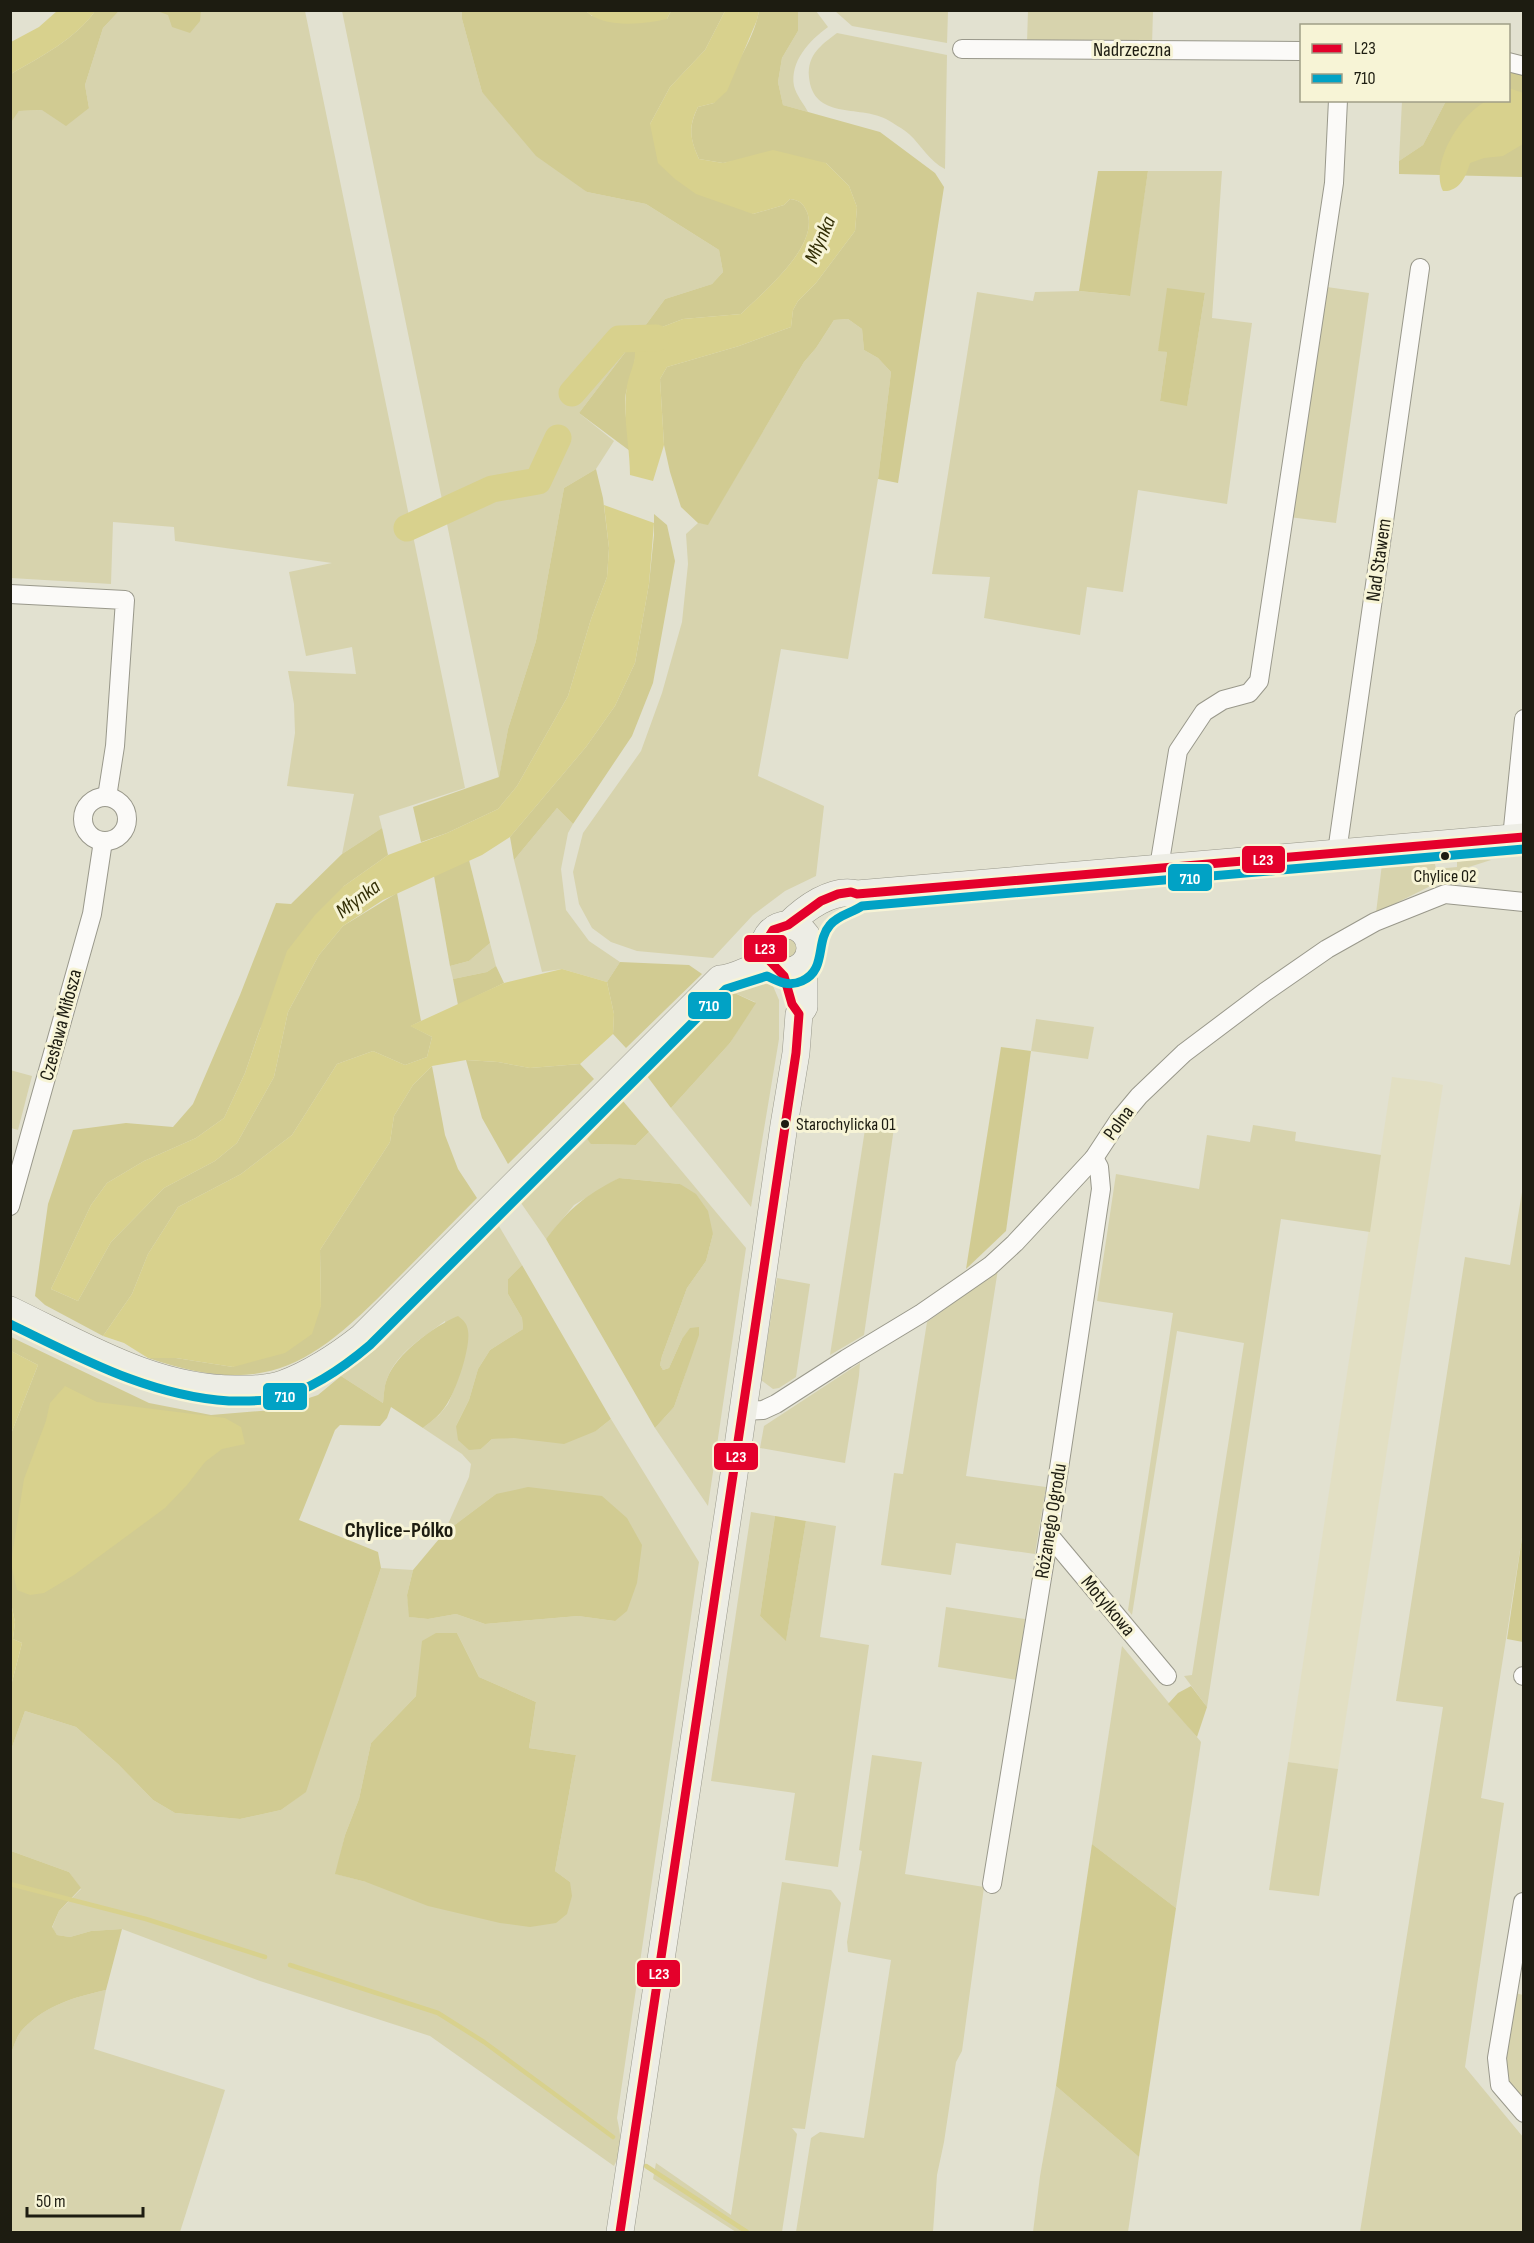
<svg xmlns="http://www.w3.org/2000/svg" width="1534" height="2243" font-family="'Sofia Sans Condensed',sans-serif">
<rect width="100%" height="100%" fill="#e2e1d0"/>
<polygon fill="#e2dfc3" points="1392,1077 1431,1082 1443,1085 1338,1769 1288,1762"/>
<g fill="#d7d3ad" fill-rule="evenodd">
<polygon points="119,11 157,11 199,21 201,11 305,11 465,788 379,816 382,828 342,854 354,794 287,786 295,733 294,704 288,671 356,674 352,647 306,656 289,572 332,563 175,541 174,527 113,522 111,584 11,578 10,122 19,111 89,108 85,85 103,28"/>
<polygon points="342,11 462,11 462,19 482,92 587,192 646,204 719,250 723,272 712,284 665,299 645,326 637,333 633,342 579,413 614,441 596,469 564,488 536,641 508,729 499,778"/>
<path d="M 798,11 L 816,11 L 828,27 C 809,41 790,61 794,86 C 796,95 804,104 808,112 L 783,105 L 778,82 L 782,58 L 798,31 Z"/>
<polygon points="835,11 948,11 947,43 852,26"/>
<polygon points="1028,11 1153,11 1152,45 1027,42"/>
<path d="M 837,33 L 947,55 L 945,169 C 929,161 922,146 909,134 C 903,129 893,123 886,119 C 859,105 813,120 809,77 C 807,55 821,45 837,33 Z"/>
<polygon points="1402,101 1446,101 1423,145 1399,161"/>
<path d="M 1148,171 L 1222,171 L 1212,318 L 1252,323 L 1227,504 L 1138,490 L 1123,592 L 1087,587 L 1080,635 L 984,618 L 990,577 L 932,574 L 977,292 L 1033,301 L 1035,292 L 1079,291 L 1129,296 ZM 1205,293 L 1187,405 L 1160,401 L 1167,352 L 1158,350 Z"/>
<polygon points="1327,287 1369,293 1336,523 1289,517"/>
<polygon points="848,319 862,329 864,350 878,358 891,372 878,479 848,659 781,649 758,776 824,806 816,876 785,891 753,915 713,958 637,951 611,942 592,928 579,904 573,872 583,833 641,751 662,693 682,622 688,564 686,534 698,523 708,524 804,362 816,348 834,320"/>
<polygon points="557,808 573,824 568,833 561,869 566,910 589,941 620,962 607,982 562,969 542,972 514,860"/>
<polygon points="1473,859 1491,860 1469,867 1376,913 1382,864 1435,864 1436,869 1457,867 1457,862"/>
<circle cx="787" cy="948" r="12"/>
<polygon points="490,943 496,966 487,972 453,979 450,966 469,961"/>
<polygon points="752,978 763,979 773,986 779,1000 779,1039 751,1207 671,1108 730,1043 755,1002 730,991"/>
<polygon points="1036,1019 1094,1027 1088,1059 1031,1051"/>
<polygon points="10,1070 32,1076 18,1130 11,1128"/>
<polygon points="866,1123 894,1128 864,1335 830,1355"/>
<polygon points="1253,1125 1296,1132 1295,1141 1381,1155 1370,1232 1281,1219 1207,1707 1184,1676 1192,1675 1244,1343 1177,1331 1132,1615 1128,1610 1173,1313 1097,1301 1116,1174 1199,1189 1207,1135 1250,1142"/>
<polygon points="649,1132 746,1248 708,1506 655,1428 674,1407 686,1372 682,1339 669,1368 663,1370 660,1365 662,1356 687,1288 706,1261 713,1234 680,1184 619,1178 574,1205 546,1239 521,1203 587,1139 592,1144 636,1145"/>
<polygon points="1523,1186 1523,1531 1481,1798 1504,1803 1465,2067 1523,2137 1523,2232 1360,2232 1443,1707 1396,1701 1465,1257 1510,1265"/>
<path d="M 499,1226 L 522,1265 L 508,1279 L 508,1294 L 522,1318 L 523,1329 L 490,1350 L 478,1369 L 469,1400 L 456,1426 L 481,1449 L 492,1439 L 596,1431 L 611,1419 L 699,1562 L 617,2118 C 621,2136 623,2150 614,2166 L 430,2036 L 260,1981 L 122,1929 L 91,1931 L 70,1937 L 57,1935 L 52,1928 L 59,1911 L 81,1889 L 69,1872 L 11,1851 L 11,1750 L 25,1711 L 76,1727 L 118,1764 L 153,1800 L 175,1813 L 240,1819 L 281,1810 L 305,1792 L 381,1568 L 413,1570 L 407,1595 L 410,1617 L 428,1619 L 456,1614 L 485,1624 L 578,1616 L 615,1621 L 496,1494 L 444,1533 L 469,1477 L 471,1464 L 462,1454 L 423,1428 L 439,1415 L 448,1404 L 455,1387 L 445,1321 C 425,1336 395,1354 387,1379 C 384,1386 384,1396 383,1403 L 341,1376 L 382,1344 ZM 457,1633 L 479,1677 L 536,1702 L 529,1748 L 576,1755 L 555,1871 L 570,1882 L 366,1882 L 336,1874 L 345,1835 L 359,1799 L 371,1743 L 416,1696 Z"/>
<polygon points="998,1269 966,1476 1046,1487 1035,1554 956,1543 951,1575 881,1565 894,1473 903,1474 927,1322 963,1296 963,1290"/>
<polygon points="777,1278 810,1284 796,1377 779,1388 773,1389 761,1380"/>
<polygon points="860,1363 859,1376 845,1463 760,1448 764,1426"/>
<polygon points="751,1512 775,1516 760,1616 786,1640 806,1521 836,1526 820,1637 869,1645 838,1867 785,1860 795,1793 711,1781"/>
<polygon points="946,1607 1025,1619 1017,1680 938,1667"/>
<polygon points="1122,1646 1201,1742 1176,1908 1092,1844"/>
<polygon points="872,1755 922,1762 905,1874 984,1887 962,2051 956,2062 944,2142 937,2175 933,2232 796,2232 811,2138 820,2132 864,2138 891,1960 848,1952 847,1942 862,1851 859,1850"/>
<polygon points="1288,1762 1338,1769 1319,1896 1269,1890"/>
<polygon points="782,1882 831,1890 841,1903 805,2129 792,2128 797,2134 782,2232 736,2232 653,2179 656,2163 731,2215"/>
<path d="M 106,1990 L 94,2049 L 225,2090 L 180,2232 L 11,2232 L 11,2054 C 14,2046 17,2035 23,2029 C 46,2005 75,1997 106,1990 Z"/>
<path d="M 1515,1993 L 1523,1995 L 1523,2106 C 1517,2096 1509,2085 1505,2073 C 1498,2049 1510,2017 1515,1993 Z"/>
<polygon points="1056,2086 1139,2157 1128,2232 1033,2232 1040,2176"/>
</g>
<g fill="#d1cb92">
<path d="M 95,11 L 119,11 L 103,28 L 85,85 L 89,108 L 66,126 L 42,110 L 19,111 L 11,122 L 11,74 C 40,57 76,39 95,11 Z"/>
<polygon points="157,11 201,11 200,21 190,33 172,27 168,15"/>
<path d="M 462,11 L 586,11 L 592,16 L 667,19 L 671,11 L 725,11 L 705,50 L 670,87 L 650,124 L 753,214 L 784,205 L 790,199 C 799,200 803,203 807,212 C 820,246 763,292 741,314 L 683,319 L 662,327 L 645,326 L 665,299 L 712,284 L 723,272 L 719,250 L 646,204 L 587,192 L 536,156 L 482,92 L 462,19 Z"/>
<path d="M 759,11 L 798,11 L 798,31 L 782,58 L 778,82 L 783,105 L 880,132 L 935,173 L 944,187 L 898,483 L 878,479 L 891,372 L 878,358 L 864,350 L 862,329 L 848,319 L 834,320 L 816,348 L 804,362 L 708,525 L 698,523 L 681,507 L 670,472 L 664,445 L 660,379 L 667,367 L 739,346 L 791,327 L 793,310 L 798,301 L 816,283 L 855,231 L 857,207 L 849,186 L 826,163 L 745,159 L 723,163 L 699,159 C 690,139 688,128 698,107 L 714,103 C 730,74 753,43 759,11 Z"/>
<polygon points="1509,68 1523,74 1523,177 1399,174 1399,161 1423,145 1446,101 1508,100"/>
<polygon points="1098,171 1148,171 1130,296 1079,291"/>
<polygon points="1167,288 1205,293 1187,406 1160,401 1167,352 1158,351"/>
<path d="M 633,342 C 641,363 625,381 625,403 C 625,418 629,435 630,451 L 579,413 Z"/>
<polygon points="596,469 603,498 609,548 607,577 591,619 568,696 517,786 498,809 447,833 421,842 413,807 499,777 508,729 536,641 564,488"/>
<polygon points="654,514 667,525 675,561 653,683 632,736 573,824 557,808 514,860 510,837 586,747 615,706 635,663 649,584 654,535"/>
<polygon points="382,828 388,855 344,886 260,1029 245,1073 224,1118 196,1138 144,1161 107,1183 91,1205 51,1289 78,1301 111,1242 164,1188 215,1161 237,1143 274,1077 288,1012 319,955 343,926 397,893 421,1021 411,1026 432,1037 427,1057 405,1065 373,1051 337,1064 292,1135 241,1174 178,1207 148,1254 132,1294 103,1336 45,1305 35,1296 48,1204 73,1130 126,1123 173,1127 193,1104 240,995 276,903 291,904 342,854"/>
<polygon points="469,860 490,943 469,961 450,966 434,876"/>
<polygon points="620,962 689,965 702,974 626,1048 613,1034 614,1014 607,982"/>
<polygon points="496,966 504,983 458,1005 453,979 487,972"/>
<polygon points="730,991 756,1003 730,1043 671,1108 647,1076"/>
<polygon points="1001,1047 1031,1051 1006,1231 966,1269"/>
<polygon points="466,1060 498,1062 530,1068 580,1064 594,1079 508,1164 482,1118"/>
<path d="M 432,1066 L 445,1135 L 458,1169 L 477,1198 C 447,1228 417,1259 387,1289 C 307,1370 261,1396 148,1358 L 176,1358 L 233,1367 L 321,1306 L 320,1250 L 390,1142 L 394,1116 L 413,1085 Z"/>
<polygon points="623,1101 649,1132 636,1145 591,1144 587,1139"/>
<path d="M 619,1178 L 680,1184 L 696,1194 L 708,1211 L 713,1234 L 706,1261 L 687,1288 L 662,1356 L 660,1365 L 663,1370 L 669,1368 L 682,1339 L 690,1328 L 699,1327 L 699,1335 L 674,1407 L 655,1428 L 546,1239 C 570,1208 584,1196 619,1178 Z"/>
<polygon points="522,1265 611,1419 596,1431 564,1444 514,1438 492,1439 481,1449 469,1450 458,1440 456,1426 469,1400 478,1369 490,1350 523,1329 522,1318 508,1294 508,1279"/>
<path d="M 458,1316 C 464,1321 467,1323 468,1331 C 471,1347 456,1391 447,1404 C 441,1414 432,1421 423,1428 L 391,1407 L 387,1418 L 380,1426 L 340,1425 L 335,1430 L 299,1520 L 378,1552 L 381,1568 L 306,1792 L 281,1810 L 240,1819 L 175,1813 L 153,1800 L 118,1764 L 76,1727 L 25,1711 L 11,1750 L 11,1686 L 22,1643 L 13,1639 L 15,1622 L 11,1603 L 11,1434 L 38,1365 L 11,1351 L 11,1337 L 149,1403 L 211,1415 L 273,1410 L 318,1395 L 341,1376 L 383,1403 C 384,1395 384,1386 387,1379 C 396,1354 434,1326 458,1316 Z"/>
<polygon points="528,1487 602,1496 627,1518 642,1545 637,1583 627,1611 615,1621 578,1616 485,1624 456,1614 428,1619 409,1617 407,1595 413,1570 444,1533 496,1494"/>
<polygon points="775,1516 806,1521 786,1641 760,1616"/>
<polygon points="1523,1531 1524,1642 1523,1642 1507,1639"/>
<polygon points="436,1633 457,1633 479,1677 536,1702 529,1748 576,1755 555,1871 570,1882 572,1896 567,1914 556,1923 530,1927 500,1923 428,1906 366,1882 335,1874 345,1835 359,1799 371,1743 416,1696 422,1641"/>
<polygon points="1191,1686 1207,1707 1197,1737 1168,1704 1178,1693"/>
<polygon points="1092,1844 1176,1908 1139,2157 1056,2086"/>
<path d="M 11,1851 L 69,1872 L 81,1888 L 59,1911 L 52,1927 L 57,1935 L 70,1937 L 91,1931 L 122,1929 L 106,1990 C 75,1997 46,2005 23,2029 C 17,2035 14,2046 11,2054 Z"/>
</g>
<g fill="#d8d18d">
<path d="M 57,11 L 95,11 C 76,39 40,57 11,74 L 11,42 L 39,27 Z"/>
<path d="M 586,11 L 671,11 L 667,19 C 645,24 604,29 586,11 Z"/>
<path d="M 725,11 L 759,11 L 757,20 L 727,91 L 714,103 L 698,107 C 688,127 690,139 699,159 L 723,163 L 773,150 L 826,163 L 849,186 L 857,207 L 855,231 L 816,283 L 798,301 L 793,310 L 791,327 L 739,346 L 667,367 L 660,379 L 664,445 L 653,481 L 630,475 C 630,446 622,415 627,386 C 630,369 639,359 633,342 L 637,333 L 645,326 L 662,327 L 683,319 L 741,314 C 763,292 820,246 807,212 C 803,203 799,200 790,199 L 784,205 L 753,214 L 696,194 L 675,179 L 658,163 L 650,124 L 670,87 L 705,50 Z"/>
<path d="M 1509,88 L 1523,93 L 1523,144 L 1503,156 L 1484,158 L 1470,163 C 1466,177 1459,192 1443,191 C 1430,163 1460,115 1485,102 C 1491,99 1502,100 1508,100 Z"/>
<polygon points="604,505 654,523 649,584 635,663 615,706 586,747 510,837 482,855 383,900 343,926 319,955 288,1012 274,1077 237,1143 215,1161 164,1188 111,1242 78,1301 51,1289 91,1205 107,1183 144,1161 196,1138 224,1118 245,1073 287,951 315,915 344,886 388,855 447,833 498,809 517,786 568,696 591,619 607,577 609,548"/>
<polygon points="562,969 607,982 614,1014 613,1034 580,1064 530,1068 498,1062 466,1060 432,1066 413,1085 394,1116 390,1142 320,1250 321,1306 312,1334 285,1353 233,1367 176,1358 148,1358 124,1343 103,1336 132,1294 148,1254 178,1207 241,1174 292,1135 337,1064 373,1051 405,1065 427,1057 432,1037 410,1026 504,983"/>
<polygon points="11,1351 38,1365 11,1434"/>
<polygon points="65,1386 97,1402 225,1418 241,1427 245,1444 222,1449 205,1462 187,1485 165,1508 74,1575 44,1593 30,1595 17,1590 11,1563 24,1479 46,1421 50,1403"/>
<polygon points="11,1603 15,1622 13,1639 22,1643 11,1686"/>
</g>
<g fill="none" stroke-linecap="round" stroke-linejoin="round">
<g stroke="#d8d18d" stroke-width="4.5">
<polyline points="10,1884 146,1919 265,1957"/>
<polyline points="290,1965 438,2013 484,2042 613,2137"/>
<polyline points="646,2166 747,2232"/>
</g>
<g stroke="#d8d18d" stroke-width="27">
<polyline points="572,393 619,339 656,338"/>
<polyline points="407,528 492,489 538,481 558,438"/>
</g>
<g stroke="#99988b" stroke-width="20">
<g id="street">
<polyline points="962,49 1302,51"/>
<polyline points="1508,62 1524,66"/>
<polyline points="10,594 125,600 115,746 107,797"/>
<circle cx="105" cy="819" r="22"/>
<polyline points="1512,838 1524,719"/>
<polyline points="1337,852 1420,268"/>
<polyline points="1159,867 1178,751 1204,712 1223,700 1249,693 1259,681 1334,183 1338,100"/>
<polyline points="10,1206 92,914 103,841"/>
<polyline points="742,1411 763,1410 776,1404 846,1359 922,1313 990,1266 1015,1243 1094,1158 1119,1120 1139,1096 1184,1053 1265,992 1327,949 1375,922 1445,894 1524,902"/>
<polyline points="1049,1535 1167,1676"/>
<polyline points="1523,1676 1524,1676"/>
<polyline points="992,1884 1049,1535 1101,1189 1099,1167 1094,1158"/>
<polyline points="1523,1902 1497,2058 1500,2085 1524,2113"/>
</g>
</g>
<g stroke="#99988b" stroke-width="28">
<g id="secondary">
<circle cx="787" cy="948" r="23"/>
<path d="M 788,925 C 804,909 833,887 857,894 L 1524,837"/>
<path d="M 10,1310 C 83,1345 155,1390 238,1389 C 253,1389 269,1389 283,1384 C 312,1373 338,1356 362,1337 L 720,979 C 738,978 752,965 770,964"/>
<polyline points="620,2232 733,1481 784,1125 796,1053 799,1014 804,1007 804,965"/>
</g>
</g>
<use href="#street" stroke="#fbfaf8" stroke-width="18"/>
<use href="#secondary" stroke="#edede5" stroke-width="27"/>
<g stroke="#f7f4d6" stroke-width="14">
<polyline id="bus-1" points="620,2232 796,1053 799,1014 792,1004 784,976 766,957 765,943 773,930 788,925 821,901 838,894 851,892 857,894 1524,837"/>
</g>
<g stroke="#f7f4d6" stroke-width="14">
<path id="bus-2" d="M 10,1324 C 81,1358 149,1396 229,1401 C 246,1401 263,1402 279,1398 C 313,1389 344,1367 370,1345 L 726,989 L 767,976 C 779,982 789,987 802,981 C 827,970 815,942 830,925 C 838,915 852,913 862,906 L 1524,849"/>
</g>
<use href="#bus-1" stroke="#e4002b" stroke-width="9"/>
<use href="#bus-2" stroke="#01a2c5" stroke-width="9"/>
</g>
<g fill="#1d1c11" stroke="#f7f4d6" stroke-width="2">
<circle cx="1445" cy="856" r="5"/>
<circle cx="785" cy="1124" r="5"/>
</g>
<g text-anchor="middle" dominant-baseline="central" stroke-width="6" stroke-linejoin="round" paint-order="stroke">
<g font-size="18" fill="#1d1c11" stroke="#f7f4d6">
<text x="1445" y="876">Chylice 02</text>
<text x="796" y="1124" text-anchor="start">Starochylicka 01</text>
</g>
<g font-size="20" fill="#1d1c11" stroke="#f7f4d6">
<text x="1132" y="50">Nadrzeczna</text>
<text transform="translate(1379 560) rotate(-82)">Nad Stawem</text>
<text transform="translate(61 1025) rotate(-75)">Czesława Miłosza</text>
<text transform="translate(1119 1123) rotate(-54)">Polna</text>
<text transform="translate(1051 1521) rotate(-81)">Różanego Ogrodu</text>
<text transform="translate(1108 1606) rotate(50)">Motylkowa</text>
</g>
<g font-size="21" font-style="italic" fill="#332f06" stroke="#f7f4d6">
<text transform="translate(820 240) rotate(-67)">Młynka</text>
<text transform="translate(358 899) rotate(-37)">Młynka</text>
</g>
<g font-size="22" font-weight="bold" fill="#1d1c11" stroke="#f7f4d6">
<text x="399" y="1530">Chylice-Pólko</text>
</g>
</g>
<g stroke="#f7f4d6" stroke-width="2">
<rect x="1241" y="845" width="45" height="29" rx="6" fill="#e4002b"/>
<rect x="1167" y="863" width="46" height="29" rx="6" fill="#01a2c5"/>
<rect x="743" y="934" width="45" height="29" rx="6" fill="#e4002b"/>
<rect x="687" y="991" width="45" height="29" rx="6" fill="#01a2c5"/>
<rect x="262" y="1382" width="46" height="29" rx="6" fill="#01a2c5"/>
<rect x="713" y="1442" width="46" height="29" rx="6" fill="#e4002b"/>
<rect x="636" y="1959" width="45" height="29" rx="6" fill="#e4002b"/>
</g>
<g font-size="16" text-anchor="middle" font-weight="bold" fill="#fff">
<text x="1263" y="865">L23</text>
<text x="1190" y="884">710</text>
<text x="765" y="954">L23</text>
<text x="709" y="1011">710</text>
<text x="285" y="1402">710</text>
<text x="736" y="1462">L23</text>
<text x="659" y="1979">L23</text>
</g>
<rect width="1534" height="2243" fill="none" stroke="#1d1c11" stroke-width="24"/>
<rect x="1300" y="24" width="210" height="78" fill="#f7f4d6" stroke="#a09e87" stroke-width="1.5"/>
<rect x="1312" y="44" width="30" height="9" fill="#e4002b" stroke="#a09e87" stroke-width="1.5"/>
<text x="1354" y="54" font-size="18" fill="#1d1c11">L23</text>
<rect x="1312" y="74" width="30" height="9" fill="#01a2c5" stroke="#a09e87" stroke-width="1.5"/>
<text x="1354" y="84" font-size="18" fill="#1d1c11">710</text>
<path d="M27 2207v9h116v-9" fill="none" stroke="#1d1c11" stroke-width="3"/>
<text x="36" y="2207" font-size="18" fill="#1d1c11" stroke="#f7f4d6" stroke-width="4.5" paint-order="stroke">50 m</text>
</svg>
